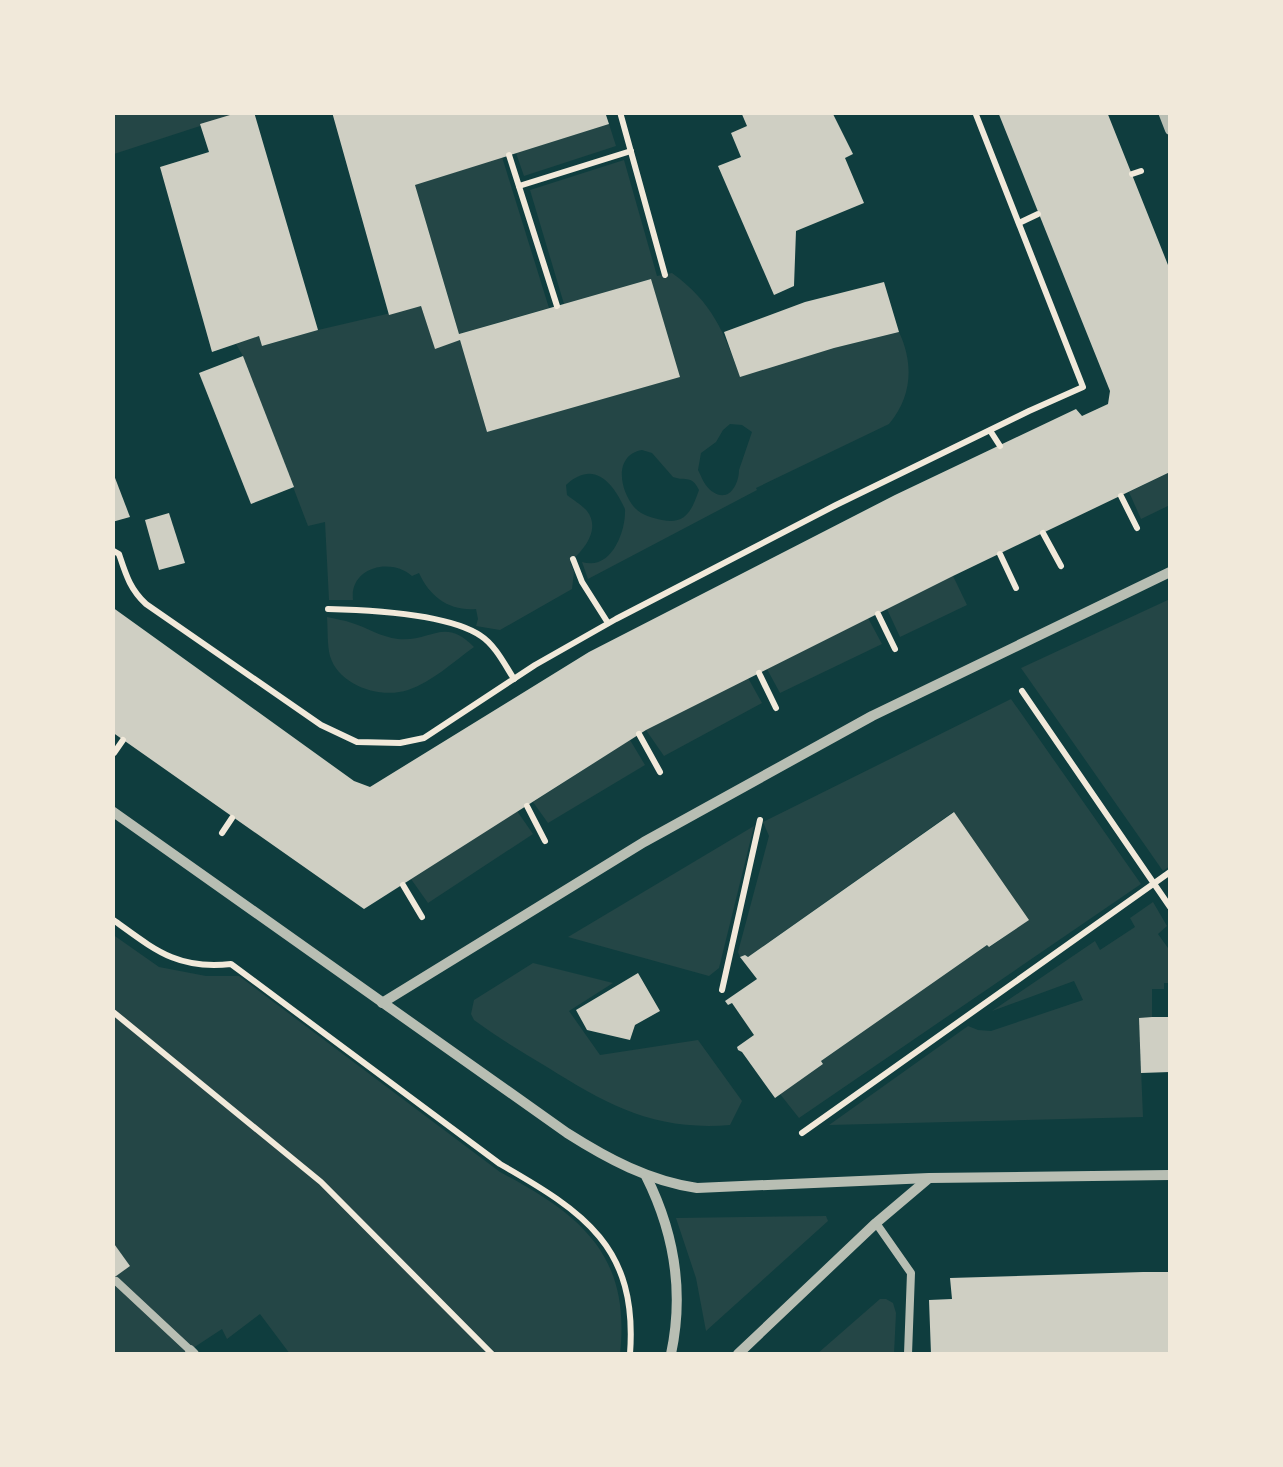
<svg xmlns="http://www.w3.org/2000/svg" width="1283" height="1467" font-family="'Titillium Web',sans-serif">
<rect width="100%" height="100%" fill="#0f3d3e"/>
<g fill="#244646" fill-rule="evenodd">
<polygon points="112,113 240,113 114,154"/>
<polygon points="609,124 616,146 524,176 516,153"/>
<polygon points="502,157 549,308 459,334 415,185"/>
<path d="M 624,160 L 657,276 L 672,273 C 713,303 723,331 740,376 L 834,348 L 899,332 C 914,364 912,397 889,424 L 756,488 L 757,490 L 588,579 L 582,562 C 611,571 626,532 625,509 C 613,483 594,459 566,485 L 567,495 C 573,500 582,505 587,511 C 601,529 584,550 570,562 L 574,572 L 572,589 L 500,630 L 476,626 L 478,619 L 476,609 C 449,611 430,597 419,573 L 412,576 C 391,557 349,567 353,600 L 329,600 L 325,522 L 308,526 L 243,356 L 236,344 L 259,336 L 263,346 L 318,330 L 421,306 L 435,348 L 460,340 L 487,432 L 679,377 L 651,279 L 564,304 L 530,190 ZM 730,424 L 742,425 L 752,432 L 739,470 C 739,484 729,503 713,492 C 705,487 702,478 698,470 L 701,453 L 716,442 L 723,430 ZM 642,450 L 652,453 L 673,477 C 687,482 691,474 699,490 C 692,510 686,525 662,520 C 652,518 641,515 634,507 C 619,489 614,455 642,450 Z"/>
<polygon points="1170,472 1170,505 1141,519 1129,492"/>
<polygon points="953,576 967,605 900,637 887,609"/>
<polygon points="1170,599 1170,866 1163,871 1021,668"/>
<path d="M 327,617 C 335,619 344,620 352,623 C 368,628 381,637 398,639 C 432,642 444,616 474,647 C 453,662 432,682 408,690 C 381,699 339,686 330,656 C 327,644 328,630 327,617 Z"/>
<polygon points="868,618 882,644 780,693 767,669"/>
<polygon points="748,678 762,703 664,756 646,730"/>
<polygon points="1011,699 1141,884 799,1118 780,1094 823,1064 821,1061 987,945 990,947 1028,920 953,812 748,957 745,955 740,957 738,952 769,836 763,822"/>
<polygon points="630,740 645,765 548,823 533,802"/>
<polygon points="517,811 533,834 428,903 411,879"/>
<polygon points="754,826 719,968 709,976 568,937"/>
<polygon points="1153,902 1167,926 1158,934 1168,948 1170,947 1170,983 1164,983 1164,989 1152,989 1152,1017 1139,1019 1143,1117 829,1125 968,1026 978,1030 991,1031 1083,1000 1074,981 992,1011 1095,941 1100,950 1135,927 1130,918"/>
<path d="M 112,934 L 159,967 L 206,976 L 239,976 L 500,1172 C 581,1215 631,1255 620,1354 L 290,1354 L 260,1314 L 227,1339 L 222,1329 L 184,1354 L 113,1354 Z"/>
<path d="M 533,963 L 613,983 L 569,1011 L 600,1055 L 698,1040 L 742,1101 L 730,1125 C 655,1131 609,1106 547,1067 C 522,1052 497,1037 474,1020 L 471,1014 L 474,1000 Z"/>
<polygon points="826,1216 828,1221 706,1331 696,1278 676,1218"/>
<polygon points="880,1299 886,1299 893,1303 896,1313 894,1354 817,1354"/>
</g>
<g fill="#cfcfc3">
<polygon points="240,112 254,112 318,330 262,346 259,336 212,352 160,167 209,152 200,124"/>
<polygon points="332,112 605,112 609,124 415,185 459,334 651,279 680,377 487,432 460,340 435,349 421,306 389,315"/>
<polygon points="741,112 832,112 853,154 845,158 864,203 796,231 794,286 774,295 718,166 741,157 731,133 747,126"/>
<polygon points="998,112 1107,112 1170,270 1170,472 953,576 646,730 364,909 112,732 112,607 354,781 370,787 589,652 895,495 1076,409 1082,416 1108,404 1110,391"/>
<polygon points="884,282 899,332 834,348 740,377 724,332 805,302"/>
<polygon points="243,356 294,487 251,504 199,373"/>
<polygon points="112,470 130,517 112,522"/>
<polygon points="169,513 185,563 159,570 145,520"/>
<polygon points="954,812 1029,920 989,947 987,945 821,1061 823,1064 775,1098 742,1052 738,1050 737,1047 754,1035 732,1003 728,1005 725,1001 757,979 740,957 745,955 748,957"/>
<polygon points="638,973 660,1011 635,1025 630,1040 587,1030 576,1010"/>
<polygon points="1152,1017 1170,1017 1170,1072 1141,1073 1139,1018"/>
<polygon points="112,1241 130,1266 112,1279"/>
<polygon points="1143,1272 1170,1272 1170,1354 931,1354 929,1300 952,1299 950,1278"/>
</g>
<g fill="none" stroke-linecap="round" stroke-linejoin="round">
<g stroke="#f1e9da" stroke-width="6">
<polyline points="620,112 665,275"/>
<polyline points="509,155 557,306"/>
<polyline points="1132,174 1141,171"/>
<polyline points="519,186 631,151"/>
<polyline points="1019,223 1038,214"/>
<polyline points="991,432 1000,446"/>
<polyline points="1121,496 1137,528"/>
<polyline points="1043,533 1061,566"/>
<path d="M 112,550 L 119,554 C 126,575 130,589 146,604 L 321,725 L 357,742 L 400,743 L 424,738 L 535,665 L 616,619 L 836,505 L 1029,411 L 1083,387 L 975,112"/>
<polyline points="1000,554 1016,588"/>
<polyline points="573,559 582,582 608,623"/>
<path d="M 328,609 C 368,610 449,614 481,636 C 495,645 505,665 514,679"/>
<polyline points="878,614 895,649"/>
<polyline points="759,673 776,708"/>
<polyline points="1022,691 1170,907"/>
<polyline points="639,734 660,772"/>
<polyline points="114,753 123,740"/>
<polyline points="527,806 545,841"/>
<polyline points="222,833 232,818"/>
<polyline points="403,885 422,917"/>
<path d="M 112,919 C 154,949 176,970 231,964 L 500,1164 C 584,1212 638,1247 630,1354"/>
<polyline points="722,990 760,820"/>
<polyline points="112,1011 321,1182 492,1354"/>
<polyline points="802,1133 1170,872"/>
</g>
<g stroke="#b8beb3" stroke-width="8">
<polyline points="876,1223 911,1273 908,1354"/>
<polyline points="116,1281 190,1350"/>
</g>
<g stroke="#b8beb3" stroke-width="10">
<polyline points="1163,112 1170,130"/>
<path d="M 112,811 L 567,1133 C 608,1159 649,1181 697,1188 L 929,1178 L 1170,1175"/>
<polyline points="382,1003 644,842 872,716 1170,572"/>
<path d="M 646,1176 C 674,1232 684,1293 671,1354"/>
<polyline points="190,1350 194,1354"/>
<polyline points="738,1354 876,1223 928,1179"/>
</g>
</g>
<rect width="1283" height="1467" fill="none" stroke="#f1e9da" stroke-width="230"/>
</svg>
